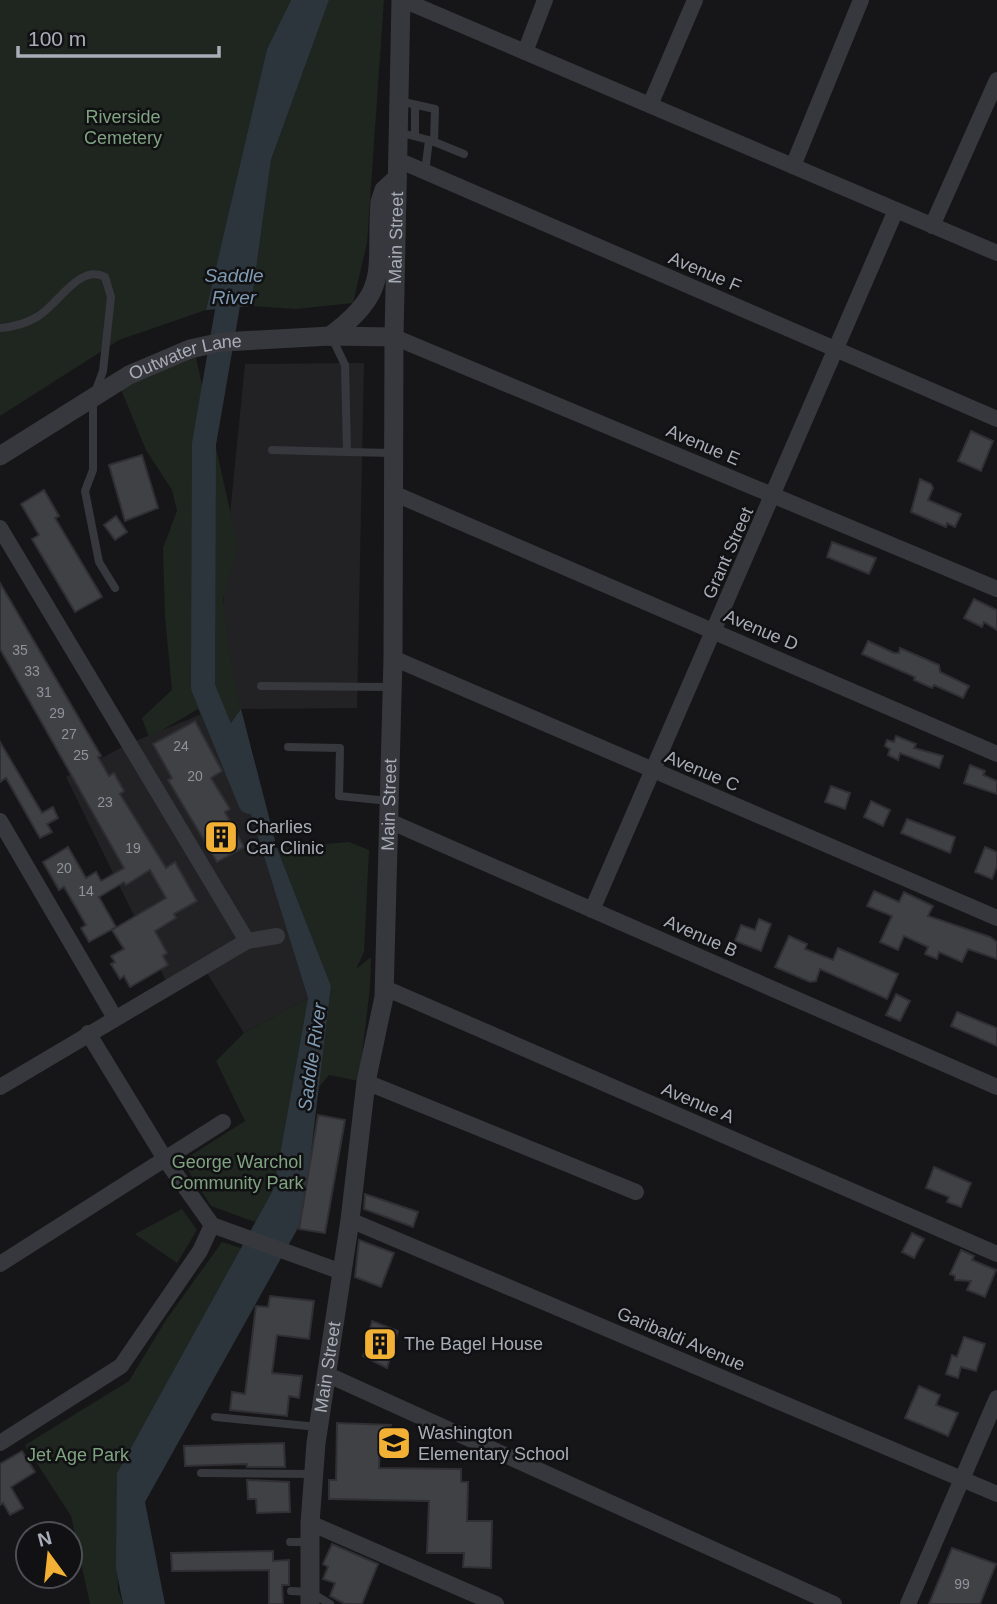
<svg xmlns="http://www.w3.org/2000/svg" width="997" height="1604" font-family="Arial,sans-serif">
<rect width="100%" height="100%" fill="#161618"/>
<polygon fill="#222225" points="364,363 357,708 241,709 225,731 308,998 244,1033 202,965 168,985 66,777 128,744 219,707 225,565 245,364"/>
<g fill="#1e261f">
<polygon points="0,0 291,0 267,49 206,310 119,340 0,416"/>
<polygon points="329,0 384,0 367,243 353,303 296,309 251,306 271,160"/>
<polygon points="195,353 238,547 223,599 231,665 241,709 213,744 198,709 149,738 142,718 172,690 165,617 163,548 177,511 172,490 146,450 120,387"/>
<polygon points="349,842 369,850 364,952 356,969 371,957 370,987 359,1081 329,1075 318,1088 331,986 277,848"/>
<polygon points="308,998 274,1188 255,1222 211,1206 182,1161 245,1121 216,1061 244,1033"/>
<polygon points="182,1209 197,1230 177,1263 135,1234"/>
<polygon points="222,1242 241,1248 117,1473 118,1590 123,1604 90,1604 71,1516 25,1445 129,1381 166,1320"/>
</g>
<g fill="#2c353c">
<polygon points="291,0 329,0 271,160 251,306 206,310 267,49"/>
<polygon points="241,709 277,848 331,986 303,1219 145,1502 165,1604 123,1604 116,1568 117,1473 274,1188 308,998 225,731"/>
</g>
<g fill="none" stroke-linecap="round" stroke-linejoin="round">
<polyline stroke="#2c353c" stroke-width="24" points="233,276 204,444 203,687 250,802"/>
</g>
<g fill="#404145" stroke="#303034" stroke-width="2">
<polygon points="971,431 993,441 981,471 958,461"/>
<polygon points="142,455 158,508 125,521 109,465"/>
<polygon points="920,479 931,484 933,488 928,500 961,514 955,527 947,523 946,527 911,512"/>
<polygon points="44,490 59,516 55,518 102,597 75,612 32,539 39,535 21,504"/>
<polygon points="116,516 127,532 115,540 104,525"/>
<polygon points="832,542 876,558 869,574 827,557"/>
<polygon points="0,583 101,756 98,757 109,776 114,773 124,791 120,794 133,815 166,868 175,862 197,901 174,914 176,918 155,931 167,953 163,956 168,965 130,987 124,976 120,979 111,964 115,962 111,956 124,949 112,930 166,898 150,870 126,885 124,882 99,897 116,927 89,942 81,928 86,925 64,887 59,890 43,862 68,847 86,878 96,872 101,881 124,868 0,649"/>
<polygon points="974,599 997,610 997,630 984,622 982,627 964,618"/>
<polygon points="868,641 894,653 899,653 900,648 939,665 940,672 969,686 963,698 934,685 932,688 914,680 915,677 862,654"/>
<polygon points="195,721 222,771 211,778 230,809 225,812 244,847 217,862 168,780 172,778 153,744"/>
<polygon points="896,736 916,744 914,748 943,756 939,768 900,753 898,760 888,755 890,749 885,746 887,740 894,742"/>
<polygon points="0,742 42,813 53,807 58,818 47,824 52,832 40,838 6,778 0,782"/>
<polygon points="970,765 985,771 983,775 997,781 997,794 964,783"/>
<polygon points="831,786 850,793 845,809 825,802"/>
<polygon points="871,801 890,810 883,826 864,817"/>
<polygon points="907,819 955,837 950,853 901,833"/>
<polygon points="985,847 997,852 997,866 992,879 975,872"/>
<polygon points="874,891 899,902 904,892 933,906 928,916 990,937 997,942 997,959 968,949 962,962 939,952 937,959 925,954 928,947 904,936 898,950 880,942 892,916 867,906"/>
<polygon points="759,919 771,924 761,951 735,941 741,925 755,930"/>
<polygon points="789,936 807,944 805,949 833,960 838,948 898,974 887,999 820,969 816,981 810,982 775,967"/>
<polygon points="896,994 910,1001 900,1021 886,1015"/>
<polygon points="957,1012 997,1028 997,1046 951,1026"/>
<polygon points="318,1115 345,1120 325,1233 299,1229"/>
<polygon points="934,1167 971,1183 961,1207 947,1202 949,1197 926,1188"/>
<polygon points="365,1194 418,1212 413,1227 364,1209"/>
<polygon points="912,1233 924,1239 914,1258 902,1252"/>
<polygon points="359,1240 394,1253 381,1287 355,1277"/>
<polygon points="961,1250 974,1256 972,1260 996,1270 985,1297 967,1290 971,1281 955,1280 955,1276 950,1274"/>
<polygon points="270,1296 314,1301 309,1339 277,1335 272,1373 302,1376 299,1398 289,1396 287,1416 230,1410 232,1392 245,1394 256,1306 268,1307"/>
<polygon points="372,1321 398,1331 387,1368 363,1356"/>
<polygon points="964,1337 985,1344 976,1371 961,1367 958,1378 946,1374 952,1355 957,1357"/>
<polygon points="919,1386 940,1395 936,1405 958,1413 948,1436 905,1418"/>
<polygon points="337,1423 391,1425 390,1443 380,1443 379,1468 461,1469 461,1482 468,1482 467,1521 492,1521 491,1568 463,1567 464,1553 427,1553 429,1501 329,1499 329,1480 336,1480"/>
<polygon points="284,1443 285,1467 247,1467 247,1464 185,1466 184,1446"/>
<polygon points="22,1451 35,1472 11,1487 23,1508 10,1515 3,1503 0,1505 0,1464"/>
<polygon points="247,1480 289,1482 290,1512 257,1513 256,1499 248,1499"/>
<polygon points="332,1544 378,1564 362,1604 345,1604 330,1596 335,1583 323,1579 328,1567 323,1564"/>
<polygon points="952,1548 996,1564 980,1604 929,1604"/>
<polygon points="273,1551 273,1561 289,1560 289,1585 282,1585 283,1604 269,1604 269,1570 172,1571 171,1553"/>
</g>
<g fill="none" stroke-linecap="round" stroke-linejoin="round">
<g stroke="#37383d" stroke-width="8">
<polyline points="399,101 435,109 434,142"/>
<polyline points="398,132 429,140 425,172"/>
<polyline points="415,136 415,105"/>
<polyline points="432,141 464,154"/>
<path d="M 0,328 C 12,327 27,323 37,317 C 57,306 79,263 105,277 L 111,297 L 103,371 L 93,398 L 93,470 L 85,491 L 99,562 L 115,588"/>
<polyline points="332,338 345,365 347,452 392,453"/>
<polyline points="272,450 347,452"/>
<polyline points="261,686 392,687"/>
<polyline points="288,747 340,748 339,796 389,801"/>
<polyline points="215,1417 318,1427"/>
<polyline points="201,1473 313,1474"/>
<polyline points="290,1542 310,1542"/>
<polyline points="291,1591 310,1592 330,1604"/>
</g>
<g stroke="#37383d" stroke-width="16">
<polyline points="403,0 997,253"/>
<polyline points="525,52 545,0"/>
<polyline points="650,105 695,0"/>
<polyline points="398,160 997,419"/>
<polyline points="793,166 861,0"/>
<polyline points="932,226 997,80"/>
<polyline points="394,337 997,589"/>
<polyline points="393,493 997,754"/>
<polyline points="0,528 247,941"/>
<polyline points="393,658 997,918"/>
<polyline points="0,821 115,1018"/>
<polyline points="389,821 997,1087"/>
<polyline points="592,910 896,210"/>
<polyline points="385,988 997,1254"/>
<polyline points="88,1033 165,1159 212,1225 342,1272"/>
<polyline points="366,1082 636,1192"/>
<polyline points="0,1087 247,941 277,936"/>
<polyline points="350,1220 997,1494"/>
<polyline points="0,1264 223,1122"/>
<polyline points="326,1374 834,1604"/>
<polyline points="0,1443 121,1366 200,1251 212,1225"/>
<polyline points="310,1523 496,1604"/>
<polyline points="908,1604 997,1398"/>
</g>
<g stroke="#37383d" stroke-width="19">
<path d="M 330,336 C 392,290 375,271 380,202 L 384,190 L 397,178"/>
<path id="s1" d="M 0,456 L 129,375 L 190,349 L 222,342 L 330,336 L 394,337"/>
<path id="s2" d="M 310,1604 L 310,1523 L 316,1443 L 350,1220 L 366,1082 L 384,997 L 393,658 L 394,337 L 401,0"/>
</g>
</g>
<defs>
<g id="building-square" transform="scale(1.75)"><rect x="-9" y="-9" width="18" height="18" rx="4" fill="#f2b134" stroke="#111113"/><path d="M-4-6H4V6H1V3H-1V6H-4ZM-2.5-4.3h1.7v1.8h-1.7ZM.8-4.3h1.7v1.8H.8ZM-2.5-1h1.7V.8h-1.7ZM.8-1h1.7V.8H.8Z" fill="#111"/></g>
<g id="school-square" transform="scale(1.75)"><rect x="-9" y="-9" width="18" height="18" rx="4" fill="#f2b134" stroke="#111113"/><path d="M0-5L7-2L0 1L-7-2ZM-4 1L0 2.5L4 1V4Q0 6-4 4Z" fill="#111"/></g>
</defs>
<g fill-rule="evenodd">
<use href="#building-square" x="221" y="837"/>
<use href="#building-square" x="380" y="1344"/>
<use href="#school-square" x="394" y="1443"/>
</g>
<g text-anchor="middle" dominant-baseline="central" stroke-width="5" stroke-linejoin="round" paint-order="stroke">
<g font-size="14" fill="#8e929b">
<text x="20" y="650">35</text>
<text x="32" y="671">33</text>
<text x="44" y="692">31</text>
<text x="57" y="713">29</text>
<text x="69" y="734">27</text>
<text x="181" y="746">24</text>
<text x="81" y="755">25</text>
<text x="195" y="776">20</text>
<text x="105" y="802">23</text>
<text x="133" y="848">19</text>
<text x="64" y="868">20</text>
<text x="86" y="891">14</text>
<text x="962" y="1584">99</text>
</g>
<g font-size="18" fill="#7fa381" stroke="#111113">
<text x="123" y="117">Riverside<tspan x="123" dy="21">Cemetery</tspan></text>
<text x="237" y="1162">George Warchol<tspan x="237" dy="21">Community Park</tspan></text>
<text x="78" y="1455">Jet Age Park</text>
</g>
<g font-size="18" fill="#a8adb8" stroke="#111113">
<text stroke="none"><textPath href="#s2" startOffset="1372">Main Street</textPath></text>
<text transform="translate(705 272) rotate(23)">Avenue F</text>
<text stroke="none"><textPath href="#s1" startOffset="212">Outwater Lane</textPath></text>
<text transform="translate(703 445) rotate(23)">Avenue E</text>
<text transform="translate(728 553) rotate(-66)">Grant Street</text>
<text transform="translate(761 630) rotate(23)">Avenue D</text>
<text transform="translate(702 771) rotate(23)">Avenue C</text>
<text stroke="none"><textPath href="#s2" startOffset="805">Main Street</textPath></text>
<text transform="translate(701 936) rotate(24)">Avenue B</text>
<text transform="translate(698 1103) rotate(23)">Avenue A</text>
<text transform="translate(681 1339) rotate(23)">Garibaldi Avenue</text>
<text stroke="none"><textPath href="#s2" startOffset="238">Main Street</textPath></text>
</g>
<g font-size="18" fill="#a8adb8" stroke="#111113" text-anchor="start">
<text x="246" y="827">Charlies<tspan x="246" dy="21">Car Clinic</tspan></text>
<text x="404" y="1344">The Bagel House</text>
<text x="418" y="1433">Washington<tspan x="418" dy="21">Elementary School</tspan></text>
</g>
<g font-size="19" font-style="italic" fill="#7f9bb3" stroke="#111113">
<text x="234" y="275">Saddle<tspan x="234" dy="22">River</tspan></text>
<text transform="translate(312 1057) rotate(-82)">Saddle River</text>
</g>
</g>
<g transform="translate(49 1555) rotate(345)"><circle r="33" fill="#111113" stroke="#4d4f55" stroke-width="2"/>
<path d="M0-5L12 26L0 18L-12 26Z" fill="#f2b134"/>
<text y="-10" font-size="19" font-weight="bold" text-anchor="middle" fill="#a8adb8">N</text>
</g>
<path d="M18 46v10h201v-10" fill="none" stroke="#a8adb8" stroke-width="3.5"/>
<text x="28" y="46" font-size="21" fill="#a8adb8" stroke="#111113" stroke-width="5" paint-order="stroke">100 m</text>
</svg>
